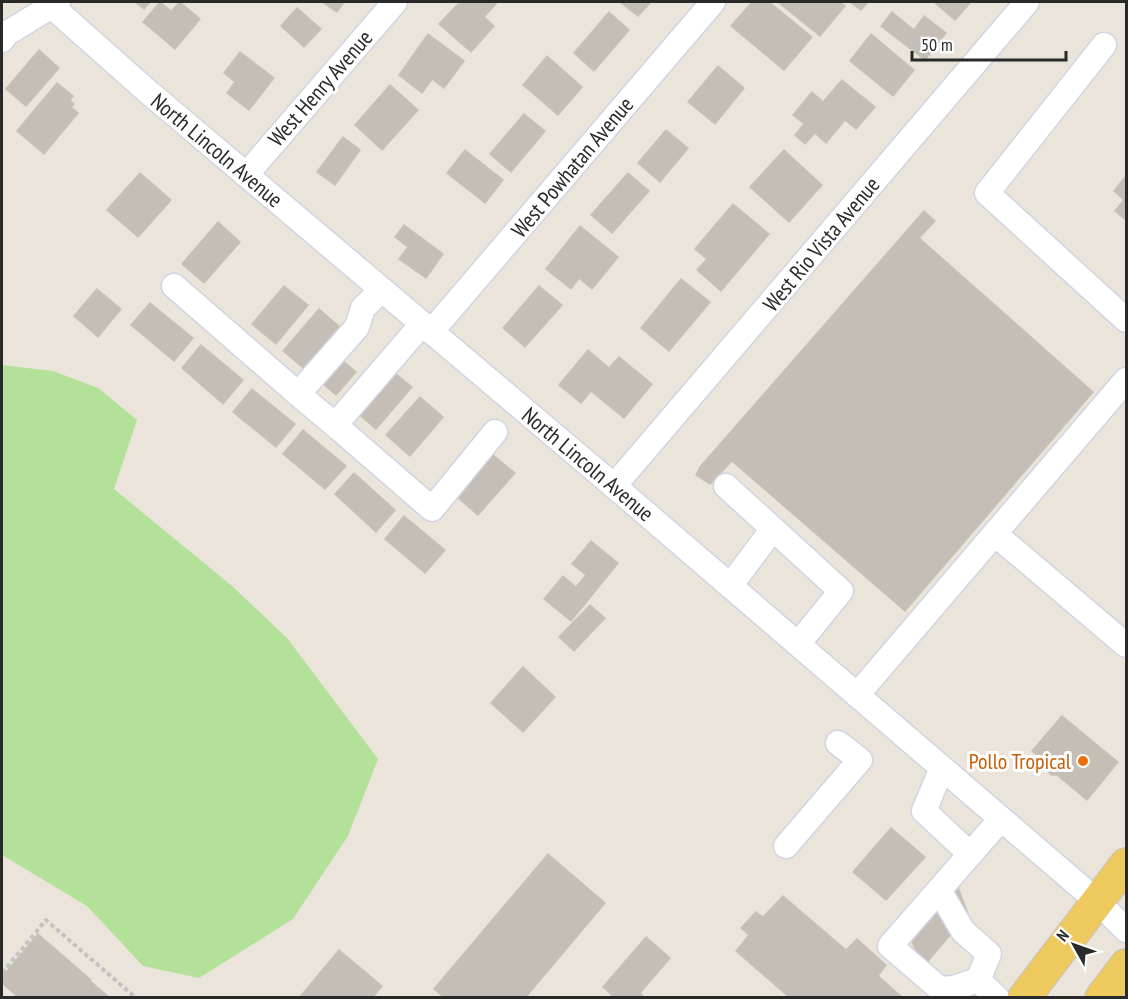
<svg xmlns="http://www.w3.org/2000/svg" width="1128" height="999" font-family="'PT Sans Narrow',sans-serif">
<rect width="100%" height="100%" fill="#ebe4db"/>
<polygon fill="#b3e199" points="2,365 53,371 98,388 137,420 114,489 232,586 287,638 378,759 348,836 293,919 199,978 143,966 87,906 2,855"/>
<g fill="#c4beb7" stroke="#c7c0b5" stroke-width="1.5">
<polygon points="135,2 150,2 144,9"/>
<polygon points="160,2 171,11 180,2 200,19 175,49 143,22"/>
<polygon points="322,2 344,2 337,12"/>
<polygon points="460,2 493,2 496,4 484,17 494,26 471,52 439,24"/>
<polygon points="620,2 651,2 638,16"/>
<polygon points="752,2 769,2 812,37 784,70 731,26"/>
<polygon points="778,2 839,2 845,6 820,36"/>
<polygon points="850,2 868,2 861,10"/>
<polygon points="934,2 971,2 955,20"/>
<polygon points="297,8 321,29 304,47 281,26"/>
<polygon points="609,12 629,30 594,71 574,53"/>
<polygon points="892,12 914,30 924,16 946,33 925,60 881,26"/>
<polygon points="428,34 464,61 444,88 432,79 422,93 399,75"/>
<polygon points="871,34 914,70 893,96 850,61"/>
<polygon points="39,50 59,68 26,106 6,89"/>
<polygon points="240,52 274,78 249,110 227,93 235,82 224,73"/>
<polygon points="547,56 582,87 558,115 523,85"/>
<polygon points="718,66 744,88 715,124 688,102"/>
<polygon points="842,80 875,107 856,129 845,120 826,143 815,133 805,144 795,135 804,124 793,115 812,92 823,102"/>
<polygon points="57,83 73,96 70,100 74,104 71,107 78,113 44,154 17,131"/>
<polygon points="390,85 418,110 382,150 355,125"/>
<polygon points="524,114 545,131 511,172 490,154"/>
<polygon points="666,130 688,148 660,182 638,163"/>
<polygon points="343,137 360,150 335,185 317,172"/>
<polygon points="465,150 503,180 485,203 447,173"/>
<polygon points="784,150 822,185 789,222 750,187"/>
<polygon points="140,173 171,200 138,237 107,210"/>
<polygon points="628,173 649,191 612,233 591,215"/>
<polygon points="1126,176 1126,220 1115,211 1124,200 1114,191"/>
<polygon points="733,204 769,234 721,291 697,270 707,259 695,249"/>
<polygon points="924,211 935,221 919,238 1093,392 905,611 732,461 710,484 696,475 700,467"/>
<polygon points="218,222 240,242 204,283 182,264"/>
<polygon points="404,225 443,254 426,278 399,259 408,247 395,237"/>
<polygon points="580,226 618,257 592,289 579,278 571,289 546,269"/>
<polygon points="681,279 710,302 669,351 641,328"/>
<polygon points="284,286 308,305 276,344 252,324"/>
<polygon points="539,286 562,305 525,347 503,328"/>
<polygon points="97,289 121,309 98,337 74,316"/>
<polygon points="150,303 193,338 174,361 131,325"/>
<polygon points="319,309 341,328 306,370 283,351"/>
<polygon points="201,345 243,380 223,404 182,368"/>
<polygon points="588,350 609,368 619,357 652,384 624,418 591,391 581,403 559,385"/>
<polygon points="343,361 356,372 336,395 323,384"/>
<polygon points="389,368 412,387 376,429 354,410"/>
<polygon points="252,389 295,424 276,447 233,412"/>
<polygon points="420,397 443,417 410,456 386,435"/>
<polygon points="303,430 346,466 325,489 283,454"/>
<polygon points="492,454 515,473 478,515 456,496"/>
<polygon points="354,473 395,510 376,532 335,494"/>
<polygon points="404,516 445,550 425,573 385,539"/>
<polygon points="591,541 618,563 571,621 544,599 563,576 576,587 586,575 572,564"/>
<polygon points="590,605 605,618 574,651 559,637"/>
<polygon points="523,667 555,697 523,732 491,703"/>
<polygon points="1062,716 1118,762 1087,800 1057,775 1052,775 1046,770 1044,767 1045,762 1032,751"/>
<polygon points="891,828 925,857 886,900 853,872"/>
<polygon points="548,854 605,903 525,998 445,998 434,989"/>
<polygon points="956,882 968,914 922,968 910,936"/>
<polygon points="783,896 846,950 857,939 886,965 878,976 903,998 790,998 736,951 749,935 741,928 756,912 763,917"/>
<polygon points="38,934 91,980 90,981 110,998 19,998 2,983 2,977"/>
<polygon points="646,937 670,958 640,993 645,998 609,998 612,995 603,987"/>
<polygon points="339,950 382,986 372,998 299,998"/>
</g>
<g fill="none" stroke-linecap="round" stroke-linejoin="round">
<g stroke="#d1d4e2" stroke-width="27">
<g id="minor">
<polyline points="47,2 146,90 614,486 1098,902 1126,930"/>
<polyline points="2,40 6,34 58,2"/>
<polyline points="1104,45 987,193 1126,320"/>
<polyline points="246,175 395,2"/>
<polyline points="174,286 298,394"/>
<polyline points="382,290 363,308 357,327 298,394 335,425 422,324"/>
<polyline points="431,332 713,2"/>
<polyline points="335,425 432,509 495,432"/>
<polyline points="614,486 1027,2"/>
<polyline points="726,486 841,591 798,644"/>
<polyline points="995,534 1126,645"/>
<polyline points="730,586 772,530"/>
<polyline points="857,695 1126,380"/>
<polyline points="942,768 924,811 970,854"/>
<polyline points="786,846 860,760 838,743"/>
<polyline points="939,890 963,931 989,954 978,980"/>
<polyline points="997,998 978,980 954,988 940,989 890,946 1001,819"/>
</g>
</g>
<g stroke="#c3c3c3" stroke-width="34">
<g id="major">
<polyline points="1024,998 1126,864"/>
<polyline points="1101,998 1126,965"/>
</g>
</g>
<polyline stroke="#c3c3c3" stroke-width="4" stroke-dasharray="4.5 3" stroke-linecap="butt" points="2,973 46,920 136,998"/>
<use href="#minor" stroke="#fff" stroke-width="24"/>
<use href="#major" stroke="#eec95e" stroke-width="32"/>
</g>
<circle fill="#e8710a" stroke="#fff" stroke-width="2" cx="1083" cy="761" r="6"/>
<g text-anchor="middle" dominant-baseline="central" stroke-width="6" stroke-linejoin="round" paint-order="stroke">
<g font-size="22" fill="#292929" stroke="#fff">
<text transform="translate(320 88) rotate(-49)">West Henry Avenue</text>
<text transform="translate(217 150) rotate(40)">North Lincoln Avenue</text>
<text transform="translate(572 167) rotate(-50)">West Powhatan Avenue</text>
<text transform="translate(821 244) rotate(-50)">West Rio Vista Avenue</text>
<text transform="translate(588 464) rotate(40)">North Lincoln Avenue</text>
</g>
<g font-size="22" fill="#c56008" stroke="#fff" text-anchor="end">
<text x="1071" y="761">Pollo Tropical</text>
</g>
</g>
<rect width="1128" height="999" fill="none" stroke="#292929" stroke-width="6"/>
<g transform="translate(1074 945) rotate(310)" stroke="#ffffff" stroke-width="4.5" paint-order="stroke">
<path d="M0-4.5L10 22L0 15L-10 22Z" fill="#292929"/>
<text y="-9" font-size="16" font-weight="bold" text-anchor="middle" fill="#292929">N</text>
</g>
<path d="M912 51v9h154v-9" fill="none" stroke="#292929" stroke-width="3"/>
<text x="921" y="51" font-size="18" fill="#292929" stroke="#ffffff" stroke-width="4.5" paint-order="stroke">50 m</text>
</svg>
